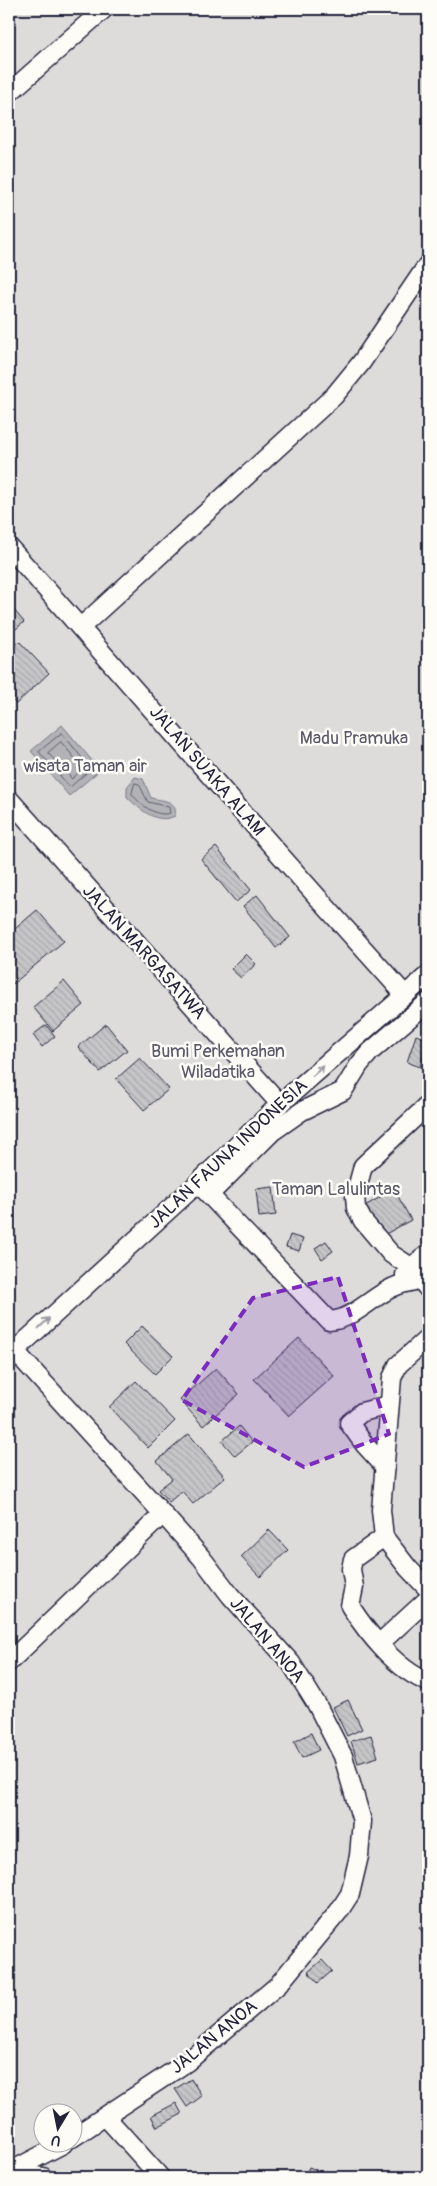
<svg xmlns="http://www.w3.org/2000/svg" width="437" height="2186" font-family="Pangolin,sans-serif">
<defs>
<pattern id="building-back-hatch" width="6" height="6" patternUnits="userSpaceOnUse" patternTransform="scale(1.25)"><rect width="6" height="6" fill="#c6c6c8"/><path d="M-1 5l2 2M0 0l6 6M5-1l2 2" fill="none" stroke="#aaaaad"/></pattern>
</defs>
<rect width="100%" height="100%" fill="#fdfcf7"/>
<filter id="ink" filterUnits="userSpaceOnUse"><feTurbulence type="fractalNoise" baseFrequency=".02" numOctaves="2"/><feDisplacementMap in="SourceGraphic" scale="10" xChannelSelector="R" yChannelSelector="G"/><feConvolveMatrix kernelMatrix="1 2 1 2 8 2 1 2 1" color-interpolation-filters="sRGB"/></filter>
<g filter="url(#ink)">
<path fill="#dddcdb" stroke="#807f8b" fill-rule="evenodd" d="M 9,9 L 428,9 L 428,2177 L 9,2177 ZM 42,2114 L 72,2114 L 72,2144 L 42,2144 Z"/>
<g fill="#b2b2b7" stroke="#787885">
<polygon points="62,725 100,770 69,796 31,751"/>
<path d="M 135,777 L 143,779 L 151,798 C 164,801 178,800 175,816 C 156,825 140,809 127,797 L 127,787 Z"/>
</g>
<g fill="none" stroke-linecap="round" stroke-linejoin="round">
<g stroke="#5c5c6d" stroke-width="1">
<polygon points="62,733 91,769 70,787 39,752"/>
<polygon points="61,742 83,768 72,779 48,753"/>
<path d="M 135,783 L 139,784 L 148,802 L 169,807 L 170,813 C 157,818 139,804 132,794 Z"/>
</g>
</g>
<g fill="url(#building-back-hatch)" stroke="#22223b">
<polygon points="9,604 24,622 9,635"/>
<polygon points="19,641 49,673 16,704 9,696 9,650"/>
<polygon points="216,847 251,890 236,902 201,859"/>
<polygon points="257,895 290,937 276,948 243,906"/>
<polygon points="37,910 64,941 13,984 9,979 9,934"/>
<polygon points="246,954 256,964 241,978 231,969"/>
<polygon points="64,981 84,1005 53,1031 33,1007"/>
<polygon points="106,1024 127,1050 100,1072 78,1047"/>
<polygon points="46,1025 55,1036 42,1047 33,1035"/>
<polygon points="416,1035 428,1040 420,1067 407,1062"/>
<polygon points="140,1058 169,1089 144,1110 116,1079"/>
<polygon points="428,1078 428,1091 422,1084"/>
<polygon points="273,1187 276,1215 259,1217 256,1189"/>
<polygon points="394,1189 411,1220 382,1236 368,1217 371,1216 365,1206"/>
<polygon points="290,1235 303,1239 299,1251 286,1247"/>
<polygon points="326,1241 333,1251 322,1259 315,1248"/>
<polygon points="142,1326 173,1356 155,1374 124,1344"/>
<polygon points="299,1338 334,1376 289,1416 254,1379"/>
<polygon points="216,1368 239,1394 203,1426 180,1400"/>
<polygon points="136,1381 175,1421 148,1448 109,1407"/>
<polygon points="239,1426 252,1442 235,1456 222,1441"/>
<polygon points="189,1434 225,1477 193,1504 182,1491 169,1502 158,1490 172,1479 157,1461"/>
<polygon points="269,1530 288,1550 260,1577 241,1557"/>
<polygon points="348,1700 362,1729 347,1736 333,1707"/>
<polygon points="311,1733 319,1750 302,1758 294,1742"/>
<polygon points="371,1735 378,1757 358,1763 351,1741"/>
<polygon points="428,1921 428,1941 419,1927"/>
<polygon points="322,1960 332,1971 318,1983 308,1972"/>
<polygon points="191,2079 202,2096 187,2107 175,2089"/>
<polygon points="176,2103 182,2114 157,2127 151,2116"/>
<polygon points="309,2167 332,2177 305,2177"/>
</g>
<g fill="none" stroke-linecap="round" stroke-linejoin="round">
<g stroke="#22223b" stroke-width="21">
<g id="minor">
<polyline points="9,93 104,9"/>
<path d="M 9,547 C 141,696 271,847 405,995"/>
<polyline points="81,627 334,396 361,363 428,264"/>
<polyline points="9,799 280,1104"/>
<path d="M 198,1183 L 329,1321 C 355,1320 374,1293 399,1285 C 410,1281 419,1282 428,1275"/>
<polyline points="210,1194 272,1132 302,1111 343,1091 359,1065 370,1052 428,1002"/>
<polyline points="405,1275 411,1267 428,1254"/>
<polyline points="428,1289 411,1267 391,1254 363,1221 356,1208 355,1196 363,1166 428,1105"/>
<polyline points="428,1338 398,1365 392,1378 381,1510 384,1537 408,1568 428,1589"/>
<polyline points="15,1351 163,1514 201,1557 230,1595 291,1663 317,1705 343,1756 362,1821 359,1856 350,1894 339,1911 278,1985 187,2062 72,2138"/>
<polyline points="9,1356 198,1183 280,1104 428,975"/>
<polyline points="385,1467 365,1445 349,1423 362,1412 389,1405"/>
<path d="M 384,1537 L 353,1559 L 351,1569 L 354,1587 L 350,1606 C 368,1634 397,1670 428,1682"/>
<polyline points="380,1643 428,1599"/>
<polyline points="9,1662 163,1514"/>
<polyline points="106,2117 160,2177"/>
<polyline points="9,2172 63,2144"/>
<polyline points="9,2173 43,2177"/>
</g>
</g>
<use href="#minor" stroke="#fdfcf7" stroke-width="18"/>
</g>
<defs><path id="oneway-shaft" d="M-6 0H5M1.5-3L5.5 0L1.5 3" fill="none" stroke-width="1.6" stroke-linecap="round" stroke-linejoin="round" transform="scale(1.25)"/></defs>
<g stroke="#9a9aa2">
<use href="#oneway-shaft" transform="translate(318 1071) rotate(-41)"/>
<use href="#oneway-shaft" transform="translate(44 1323) rotate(-44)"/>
</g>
</g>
<path fill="#7b2cbf" fill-opacity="0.2" stroke="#7b2cbf" stroke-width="4" stroke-dasharray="10 6" stroke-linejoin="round" d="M 338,1277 L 389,1434 L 304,1467 L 182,1400 L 253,1298 Z"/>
<g text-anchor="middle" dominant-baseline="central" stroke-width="5" stroke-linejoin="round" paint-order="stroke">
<g font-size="18" fill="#5a5a6b" stroke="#fdfcf7">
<text x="354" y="738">Madu Pramuka</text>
<text x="85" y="766">wisata Taman air</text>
<text x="218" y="1051">Bumi Perkemahan<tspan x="218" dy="21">Wiladatika</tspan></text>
<text x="336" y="1189">Taman Lalulintas</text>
</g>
<g font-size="18" fill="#22223b" stroke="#fdfcf7">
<text transform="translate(207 771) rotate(49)">JALAN SUAKA ALAM</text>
<text transform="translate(144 952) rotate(48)">JALAN MARGASATWA</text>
<text transform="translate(228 1154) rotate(-43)">JALAN FAUNA INDONESIA</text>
<text transform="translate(267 1640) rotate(50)">JALAN ANOA</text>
<text transform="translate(214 2037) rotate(-39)">JALAN ANOA</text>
</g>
</g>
<rect width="437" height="2186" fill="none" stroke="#fdfcf7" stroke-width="30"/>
<rect x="15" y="15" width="407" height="2156" fill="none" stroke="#22223b" stroke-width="2" filter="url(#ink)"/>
<g transform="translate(58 2128) rotate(190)"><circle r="24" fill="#fdfcf7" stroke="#a5a5ac"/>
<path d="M0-4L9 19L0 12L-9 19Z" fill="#22223b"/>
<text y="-8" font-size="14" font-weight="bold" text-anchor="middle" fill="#22223b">U</text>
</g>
</svg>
